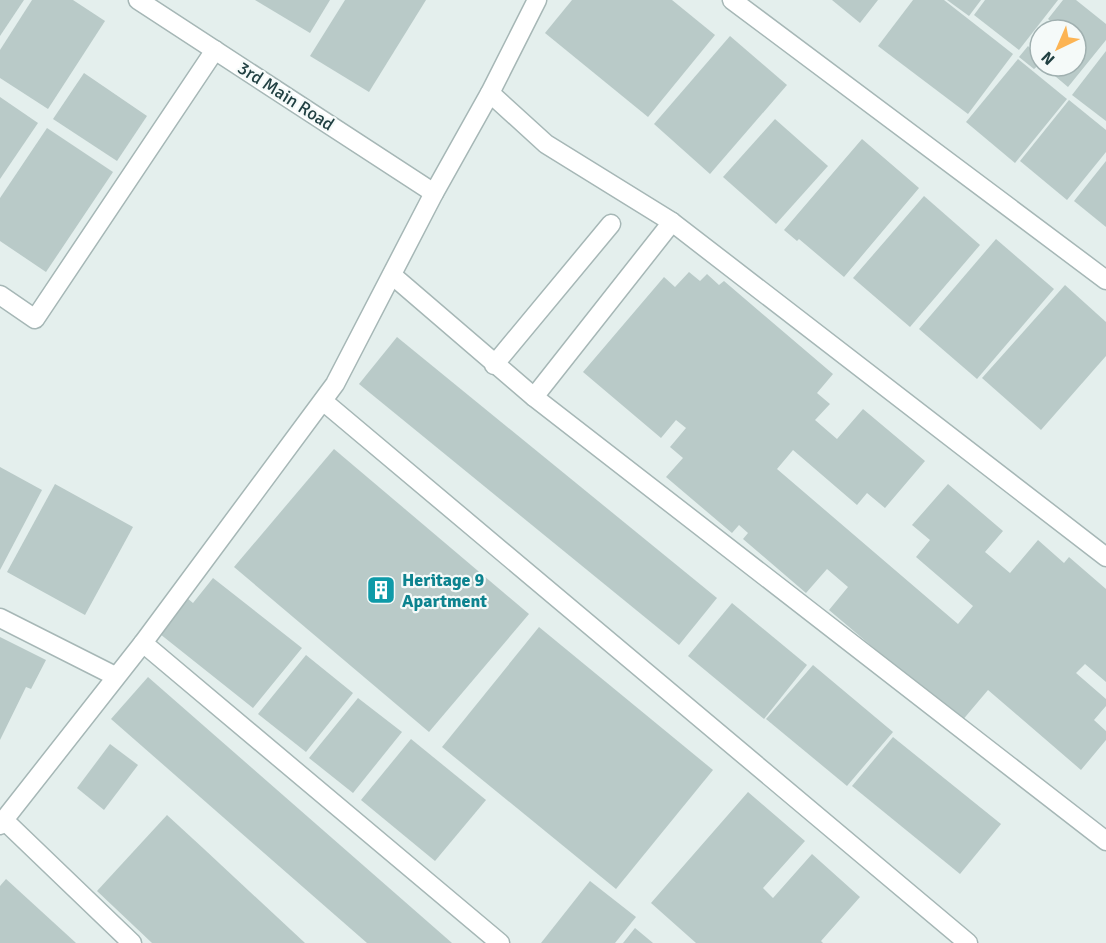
<svg xmlns="http://www.w3.org/2000/svg" width="1106" height="943" font-family="Signika,sans-serif">
<rect width="100%" height="100%" fill="#e4efed"/>
<g fill="#b9cac8">
<polygon points="0,0 24,0 0,36"/>
<polygon points="32,0 73,0 105,21 48,109 0,78 0,50"/>
<polygon points="255,0 330,0 310,33"/>
<polygon points="345,0 426,0 369,92 310,56"/>
<polygon points="572,0 672,0 715,35 648,117 545,33"/>
<polygon points="832,0 878,0 860,23"/>
<polygon points="913,0 944,0 1013,54 968,114 878,46"/>
<polygon points="947,0 981,0 969,16"/>
<polygon points="985,0 1058,0 1019,50 974,15"/>
<polygon points="1063,0 1076,0 1106,24 1106,40 1068,87 1043,66 1076,66 1076,30 1047,30 1053,23 1048,19"/>
<polygon points="730,36 787,85 710,174 654,124"/>
<polygon points="1040,39 1040,64 1034,69 1019,57 1028,46 1031,49"/>
<polygon points="1106,51 1106,121 1072,95"/>
<polygon points="1018,59 1067,99 1015,163 966,122"/>
<polygon points="84,73 147,116 117,161 53,119"/>
<polygon points="0,97 38,123 0,179"/>
<polygon points="1069,100 1106,130 1106,152 1067,200 1020,161"/>
<polygon points="775,119 828,166 776,224 723,177"/>
<polygon points="47,128 113,172 46,272 0,241 0,198"/>
<polygon points="862,139 919,188 844,277 799,239 797,241 784,230"/>
<polygon points="1106,161 1106,227 1074,201"/>
<polygon points="924,196 980,245 910,327 853,278"/>
<polygon points="996,239 1054,289 977,379 919,329"/>
<polygon points="689,272 700,281 707,274 719,285 724,281 833,374 817,393 830,404 815,420 837,439 863,409 925,461 885,508 867,493 857,505 793,450 777,469 958,624 973,606 916,557 930,540 912,525 948,484 1003,531 985,552 1010,573 1038,540 1064,563 1069,557 1106,589 1106,682 1085,664 1076,673 1106,699 1106,706 1094,720 1106,731 1106,740 1081,770 988,690 961,722 829,610 848,587 827,569 806,593 743,539 748,533 739,525 732,533 666,477 683,458 670,447 686,428 676,420 661,438 583,372 664,277 675,287"/>
<polygon points="1065,285 1106,322 1106,356 1041,430 982,378"/>
<polygon points="397,337 717,598 679,645 359,384"/>
<polygon points="334,449 529,614 429,732 234,567"/>
<polygon points="0,467 42,490 0,570"/>
<polygon points="55,484 133,527 85,615 7,572"/>
<polygon points="213,578 302,648 253,708 160,634 187,598 193,603"/>
<polygon points="732,603 807,665 764,719 688,656"/>
<polygon points="539,627 713,770 616,889 442,747"/>
<polygon points="0,637 46,660 31,689 26,687 0,740"/>
<polygon points="306,655 353,693 306,752 258,714"/>
<polygon points="813,665 893,732 847,786 766,719"/>
<polygon points="148,677 452,943 367,943 111,719"/>
<polygon points="358,698 402,732 353,793 309,758"/>
<polygon points="893,737 1001,824 960,874 852,786"/>
<polygon points="411,739 486,800 435,861 361,800"/>
<polygon points="110,744 138,765 104,810 77,788"/>
<polygon points="748,792 805,841 763,888 773,898 812,854 860,897 821,941 823,943 696,943 651,903"/>
<polygon points="167,815 204,849 305,943 152,943 97,891"/>
<polygon points="6,879 76,943 0,943 0,886"/>
<polygon points="590,881 636,917 615,943 541,943"/>
<polygon points="635,928 653,943 623,943"/>
</g>
<g fill="none" stroke-linecap="round" stroke-linejoin="round">
<g stroke="#a6b7b6" stroke-width="21">
<g id="street">
<polyline points="138,0 434,193"/>
<polyline points="732,0 1106,280"/>
<polyline points="490,93 546,144 672,222 1106,557"/>
<polyline points="392,275 534,397 1106,841"/>
<polyline points="0,295 35,319 215,50"/>
<polyline points="494,365 611,224"/>
<polyline points="534,397 672,222"/>
<polyline points="323,401 968,943"/>
<polyline points="0,618 115,676"/>
<polyline points="143,643 500,943"/>
<polyline points="4,820 132,943"/>
<polyline points="0,825 143,643 335,384 434,193 490,93 537,0"/>
</g>
</g>
<use href="#street" stroke="#fff" stroke-width="18"/>
</g>
<defs>
<g id="building-square" transform="scale(1.5)"><rect x="-9" y="-9" width="18" height="18" rx="4" fill="#0f9aa8" stroke="#f5faf9"/><path d="M-4-6H4V6H1V3H-1V6H-4ZM-2.5-4.3h1.7v1.8h-1.7ZM.8-4.3h1.7v1.8H.8ZM-2.5-1h1.7V.8h-1.7ZM.8-1h1.7V.8H.8Z" fill="#fff"/></g>
</defs>
<g fill-rule="evenodd">
<use href="#building-square" x="381" y="590"/>
</g>
<g text-anchor="middle" dominant-baseline="central" stroke-width="4.5" stroke-linejoin="round" paint-order="stroke">
<g font-size="18" fill="#214042" stroke="#f5faf9">
<text transform="translate(286 96) rotate(33)">3rd Main Road</text>
</g>
<g font-size="18" font-weight="bold" fill="#0d838f" stroke="#f5faf9" text-anchor="start">
<text x="402" y="580">Heritage 9<tspan x="402" dy="21">Apartment</tspan></text>
</g>
</g>
<g transform="translate(1058 48) rotate(224)"><circle r="28" fill="#f5faf9" stroke="#a0b0b0" stroke-width="1.5"/>
<path d="M0-4.5L10 22L0 15L-10 22Z" fill="#fcb454"/>
<text y="-9" font-size="16" font-weight="bold" text-anchor="middle" fill="#214042">N</text>
</g>
</svg>
